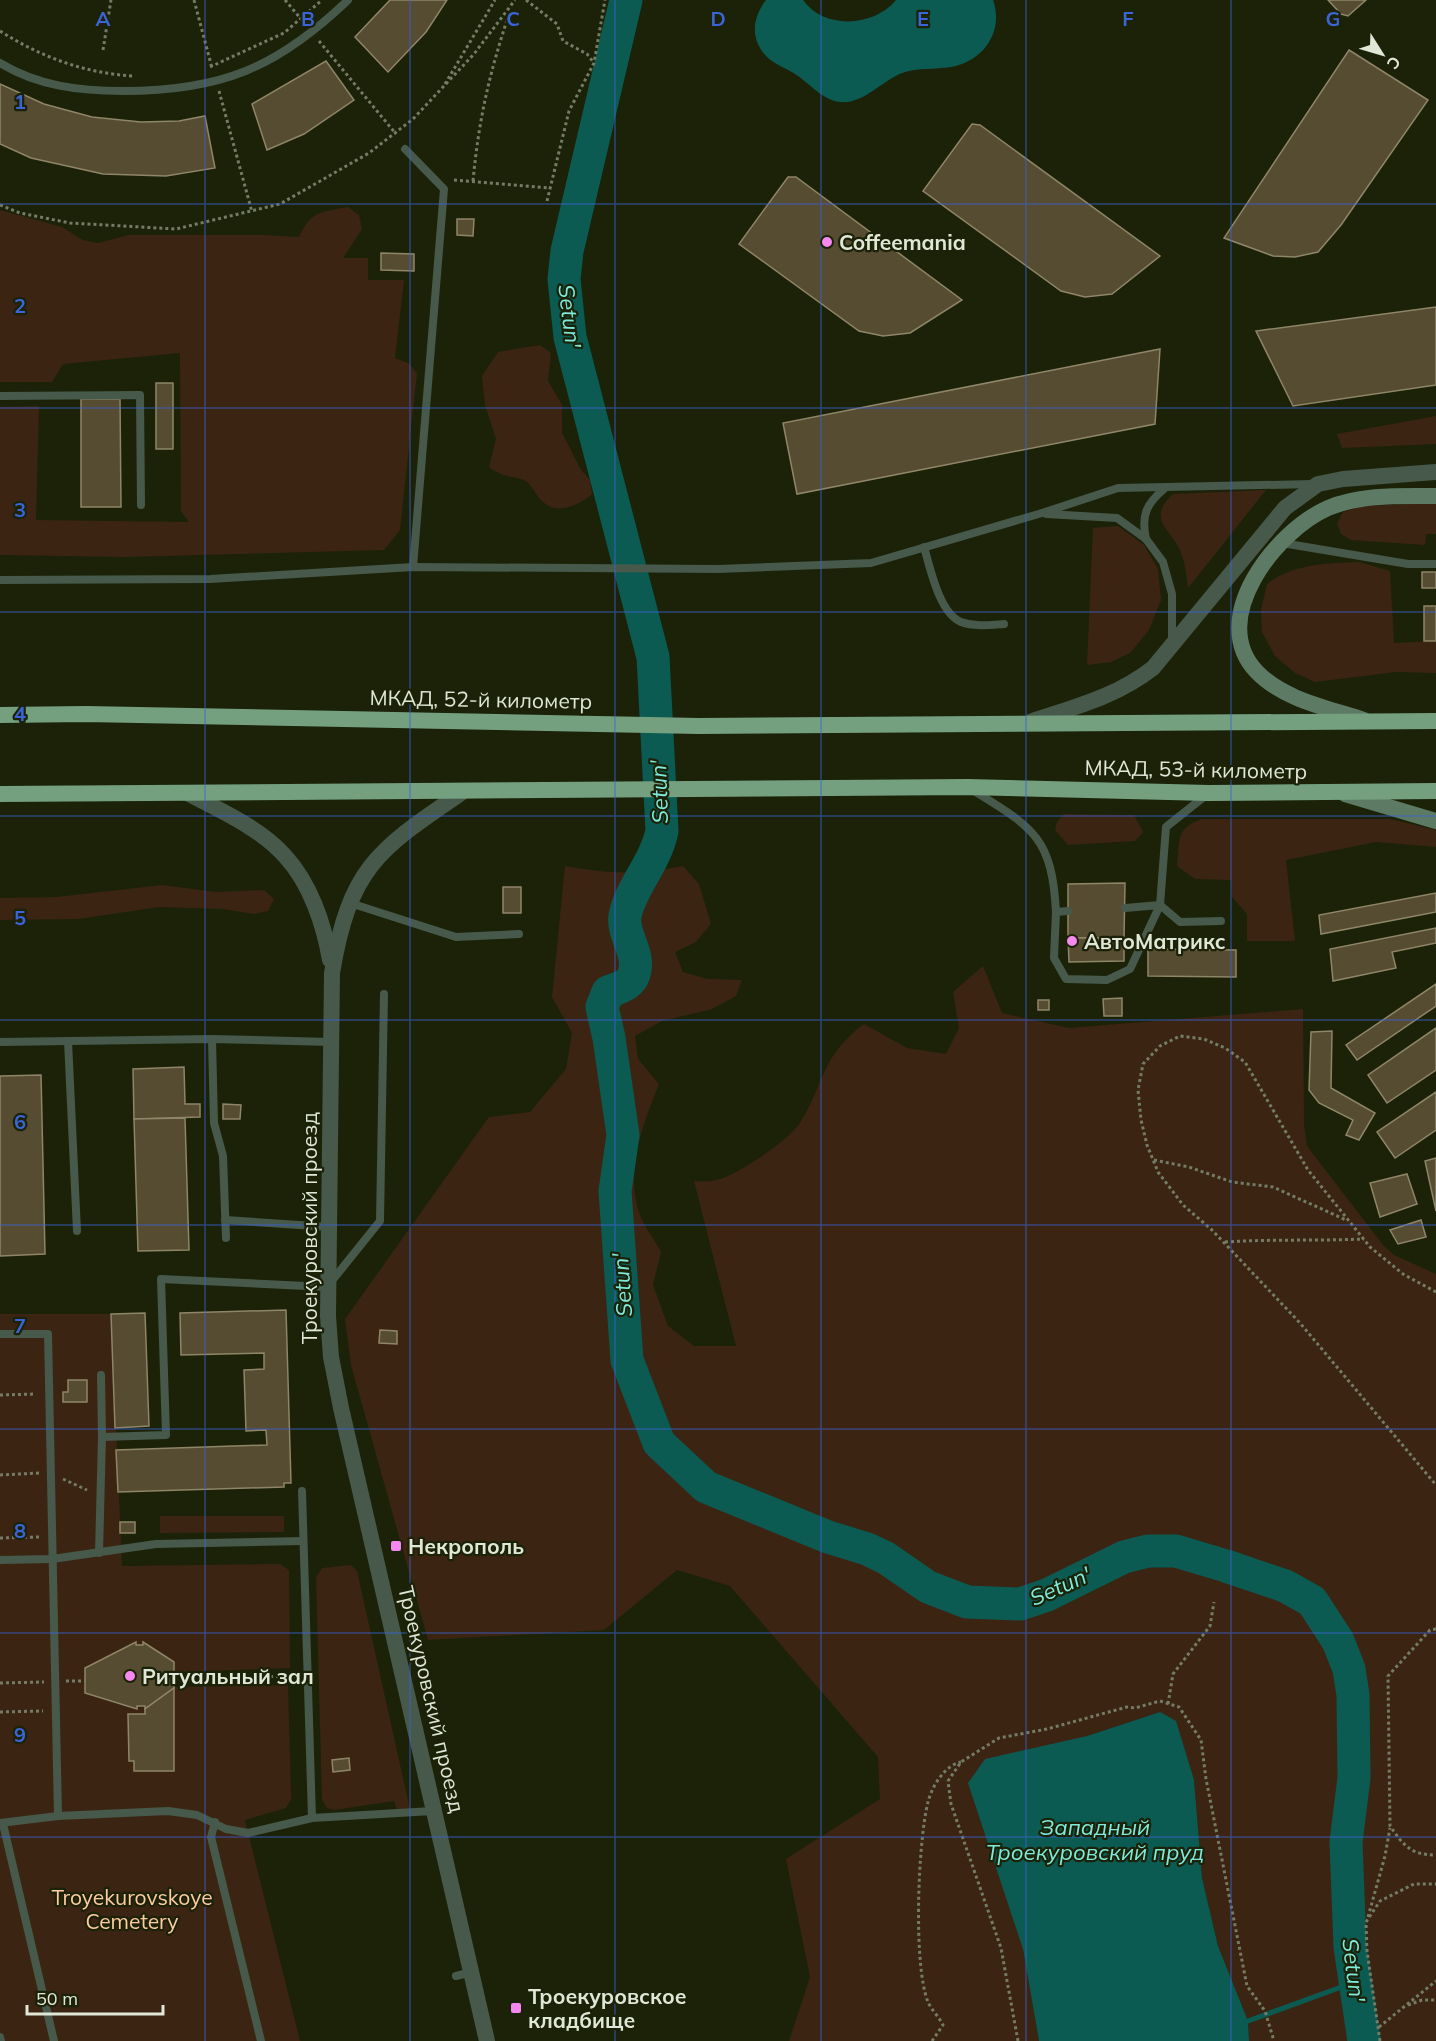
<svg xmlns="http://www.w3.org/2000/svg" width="1436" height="2041" font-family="Mulish,sans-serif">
<rect width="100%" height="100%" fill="#1b2208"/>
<g fill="#3b2512">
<path d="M 348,207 L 359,215 L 362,229 L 343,258 L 368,258 L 368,280 L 404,280 L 395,358 L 408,363 L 417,373 L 400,530 L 384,550 L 126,557 L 0,555 L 0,407 L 39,406 L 36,520 L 189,522 L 181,511 L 180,353 L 63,364 L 52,382 L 0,382 L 0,210 L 62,227 L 83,240 L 98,243 L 129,235 L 263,235 L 299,237 C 311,211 320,212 348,207 Z"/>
<path d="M 540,345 L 551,353 L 548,381 L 562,405 L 562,433 L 581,470 L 590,480 L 592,494 C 579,505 557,516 542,501 C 536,495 533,487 527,482 C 519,476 504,479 489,467 L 496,439 L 485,405 L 482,376 L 498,352 Z"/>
<polygon points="1436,416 1436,444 1342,448 1337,434"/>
<path d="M 1266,490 L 1188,588 C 1186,574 1185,559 1178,546 C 1165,525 1149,517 1173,494 Z"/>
<polygon points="1436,503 1436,534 1426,534 1425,545 1351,540 1341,534 1337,523 1343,512 1362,506"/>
<polygon points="1118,526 1144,545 1158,569 1161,600 1149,630 1130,653 1111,662 1087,665 1093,528"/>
<path d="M 1359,562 L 1390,571 L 1394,643 L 1436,641 L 1436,673 L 1396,672 L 1315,682 L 1295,673 L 1275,656 L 1262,632 L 1261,610 L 1267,584 C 1293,564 1326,563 1359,562 Z"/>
<polygon points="1064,814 1134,815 1143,832 1135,841 1068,845 1055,830 1057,822"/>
<path d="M 1202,819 L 1390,819 L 1436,830 L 1436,847 L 1376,842 L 1286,860 L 1295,941 L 1247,941 L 1247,914 L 1232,897 L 1231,880 L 1195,879 L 1177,866 C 1180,841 1175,828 1202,819 Z"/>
<path d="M 565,866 C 609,874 639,875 683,866 L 699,884 L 711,924 L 696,942 L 675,952 L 683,972 L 707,979 L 742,980 L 736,996 L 712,1009 L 662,1021 L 635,1036 L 638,1059 L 659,1084 C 643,1125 624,1171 640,1215 C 645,1228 655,1240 661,1252 L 653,1285 L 668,1326 L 694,1346 L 736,1346 L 694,1181 C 701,1181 710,1182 717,1180 C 737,1175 788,1141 800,1123 C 825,1083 820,1057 864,1024 L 907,1048 L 946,1054 L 959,1028 L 953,992 L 983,966 L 1002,1013 L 1069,1028 L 1303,1009 L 1304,1124 L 1307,1146 L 1383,1245 L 1394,1255 L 1436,1274 L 1436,2041 L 1249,2041 L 1248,2021 L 1218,1946 L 1202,1878 L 1194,1780 L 1160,1712 L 1087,1736 L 1023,1949 L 1039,2041 L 789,2041 L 810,1977 L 786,1859 L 880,1799 L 878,1757 L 730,1586 L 677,1570 L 604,1630 L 428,1640 L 351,1365 L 345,1319 L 489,1117 L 530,1112 L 566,1069 L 572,1033 L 552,997 Z"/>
<polygon points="162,885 216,892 264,890 274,899 268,911 254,914 223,909 159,907 78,919 0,920 0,898 57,897"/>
<polygon points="0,1314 111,1314 122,1566 280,1564 289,1570 290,1668 174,1672 174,1687 288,1685 291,1799 286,1808 245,1820 300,2041 0,2041"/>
<polygon points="284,1516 284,1532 160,1533 160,1516"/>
<polygon points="351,1565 357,1571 409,1805 409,1809 399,1817 394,1801 334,1810 327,1808 322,1800 316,1578 322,1568"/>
</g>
<g fill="#0b5b53">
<path d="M 766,0 L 803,0 C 824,30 874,27 896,0 L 993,0 C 1004,31 984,61 951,67 C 935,70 918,67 902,73 C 882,81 863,104 841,102 C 824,101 811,85 798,76 C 789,69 775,65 767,57 C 750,40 752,18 766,0 Z"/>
<polygon points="1160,1712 1176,1721 1194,1780 1202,1878 1218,1946 1248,2021 1249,2041 1039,2041 1023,1949 968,1783 985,1759 1087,1736"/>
</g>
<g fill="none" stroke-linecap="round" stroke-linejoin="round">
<polyline stroke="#0b5b53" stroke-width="5" points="1248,2021 1355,1982"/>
<path stroke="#0b5b53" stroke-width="33" d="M 626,0 L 567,251 L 564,279 L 570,337 L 653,657 L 662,831 C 655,864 630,888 625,916 C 622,935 641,954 634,974 C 631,985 618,988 608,992 L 602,1007 L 609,1038 L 623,1135 L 615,1191 L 627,1360 L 659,1443 L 706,1487 L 828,1537 L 867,1549 L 886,1558 L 928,1587 L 967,1602 L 1020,1604 L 1047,1595 L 1124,1557 L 1148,1551 L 1176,1551 L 1226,1566 L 1285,1586 L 1312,1601 L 1338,1641 L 1349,1669 L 1353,1695 L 1354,1778 L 1346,1842 L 1350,1947 L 1364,2041"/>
</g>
<g fill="#554c31" stroke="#8f8568" stroke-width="1.5">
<polygon points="390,0 447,0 426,32 388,72 355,37"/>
<polygon points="1328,0 1366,0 1348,16 1341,14"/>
<polygon points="1349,50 1428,100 1341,225 1318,252 1295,257 1273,256 1224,238"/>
<polygon points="326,61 354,100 304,134 267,150 252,104"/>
<polygon points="0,84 44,104 92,117 141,122 179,121 205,116 215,168 166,176 103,174 31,158 0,144"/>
<polygon points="972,124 980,125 1160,256 1112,294 1085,297 1061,291 923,191"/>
<polygon points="788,177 796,177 962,300 910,333 883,336 859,331 739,244"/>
<polygon points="457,219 474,219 473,236 457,235"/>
<polygon points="381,253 414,254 414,271 381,270"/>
<polygon points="1436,307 1436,385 1293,406 1256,331"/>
<polygon points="1160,349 1155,424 797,494 783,423"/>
<rect x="156" y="383" width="17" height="66"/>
<polygon points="81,399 120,399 121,507 81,507"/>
<rect x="1422" y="572" width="14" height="16"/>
<rect x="1424" y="606" width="12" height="35"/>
<polygon points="1125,883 1124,938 1068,938 1068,884"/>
<rect x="503" y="887" width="18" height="26"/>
<polygon points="1436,893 1436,912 1321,934 1319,915"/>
<polygon points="1436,928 1436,943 1392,952 1396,968 1333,981 1330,949"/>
<polygon points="1068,938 1124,938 1124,961 1069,962"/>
<polygon points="1148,949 1236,950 1236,977 1148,976"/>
<polygon points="1436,984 1436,1006 1357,1060 1346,1045"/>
<polygon points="1122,998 1122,1016 1104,1016 1103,999"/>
<rect x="1038" y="1000" width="11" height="10"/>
<polygon points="1436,1028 1436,1070 1387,1103 1368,1075"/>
<polygon points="1332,1031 1331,1088 1375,1113 1359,1140 1346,1135 1353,1120 1319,1103 1309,1090 1311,1032"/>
<polygon points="184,1067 185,1104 200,1104 200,1117 134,1119 133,1069"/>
<polygon points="41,1075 45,1254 0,1256 0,1076"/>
<polygon points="1436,1092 1436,1130 1395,1158 1377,1132"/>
<polygon points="223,1104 241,1105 240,1119 223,1119"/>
<polygon points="185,1118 189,1250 138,1251 134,1119"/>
<polygon points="1436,1158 1436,1211 1425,1161"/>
<polygon points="1407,1174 1417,1204 1380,1217 1370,1183"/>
<polygon points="1421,1220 1426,1237 1398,1244 1390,1230"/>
<polygon points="286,1310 291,1483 284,1483 284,1487 118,1492 116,1450 267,1445 266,1430 246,1431 244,1370 264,1369 264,1353 181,1355 180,1313"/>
<polygon points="145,1313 149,1426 115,1428 111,1314"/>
<polygon points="380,1330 397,1331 397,1344 379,1343"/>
<polygon points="68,1380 87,1380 87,1402 63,1402 63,1392 68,1392"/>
<rect x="120" y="1522" width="15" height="11"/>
<polygon points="136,1642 136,1645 143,1645 143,1642 174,1662 174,1688 145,1709 145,1706 137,1706 137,1709 85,1693 85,1668"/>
<polygon points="174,1688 174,1771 134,1771 134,1761 129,1761 128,1714 145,1714 145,1709"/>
<polygon points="349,1758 350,1770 333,1772 332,1760"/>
</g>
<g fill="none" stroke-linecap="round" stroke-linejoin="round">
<g stroke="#757c66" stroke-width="3" stroke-dasharray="3 3" stroke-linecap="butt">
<polyline points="194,0 212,68"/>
<polyline points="285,0 301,19"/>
<polyline points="526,0 557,24 563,41 587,54 594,63"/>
<path d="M 0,31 C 41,57 84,73 133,76"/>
<polyline points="319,41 396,134"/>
<polyline points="103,50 111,0"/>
<polyline points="210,67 284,33 322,0"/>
<polyline points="445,84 495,0"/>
<polyline points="219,91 252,212"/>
<polyline points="454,180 549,188"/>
<path d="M 473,181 C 479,117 490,71 510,11"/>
<polyline points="547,201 569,111 594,63 605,0"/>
<polyline points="0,205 20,213 70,223 176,229 280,204 369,153 413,119 474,54 515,0"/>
<polyline points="1154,1160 1189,1167 1232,1182 1273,1187 1346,1220"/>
<path d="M 1225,1242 C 1271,1239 1317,1241 1364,1239"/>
<polyline points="1436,1292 1403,1274 1370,1247 1308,1170 1245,1062 1225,1048 1204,1039 1180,1036 1160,1046 1143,1064 1138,1090 1141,1120 1147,1145 1158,1172 1183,1205 1212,1230 1300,1323 1436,1485"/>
<polyline points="0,1395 36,1394"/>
<polyline points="0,1475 40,1473"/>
<polyline points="63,1479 87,1490"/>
<polyline points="0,1538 40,1537"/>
<path d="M 1436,1629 L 1430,1630 L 1388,1676 L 1390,1826 C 1404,1846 1411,1855 1436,1855"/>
<polyline points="174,1679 297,1676"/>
<polyline points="66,1681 85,1681"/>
<polyline points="0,1683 44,1682"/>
<polyline points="1168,1704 1173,1674 1210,1626 1214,1602"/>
<polyline points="0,1712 43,1711"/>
<polyline points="1368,1917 1385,1856 1390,1828"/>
<polyline points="1408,2005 1422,2000 1436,2000"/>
<polyline points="1379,2027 1436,1981"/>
<path d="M 932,2041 L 943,2025 C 939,2017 931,2009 928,2002 C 913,1965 918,1841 928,1802 C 932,1786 945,1765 961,1762"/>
<polyline points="1018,2041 1001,1948 951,1804 948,1781 961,1762 999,1738 1047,1729 1127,1707 1135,1708 1160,1701 1179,1707 1201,1740 1206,1779 1247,1986 1265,2011 1274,2041"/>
<polyline points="1380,2041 1367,1951 1366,1922 1380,1901 1414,1884 1436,1884"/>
</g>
<g stroke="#46594b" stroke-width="8">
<path d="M 0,63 C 38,86 79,91 123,91 C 221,91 277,68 348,0"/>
<polyline points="405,149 444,189 413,567"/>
<polyline points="0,396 140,395 141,505"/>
<polyline points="1046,514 1117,518 1146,539 1163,562 1172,594 1172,641"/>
<path d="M 1146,539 C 1141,516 1146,504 1164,489"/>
<polyline points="1282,543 1408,564 1436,564"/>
<path d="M 924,547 C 930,567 939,613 961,622 C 975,627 990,625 1004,624"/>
<polyline points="0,580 210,579 413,567 718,569 871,563 1042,513 1118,488 1313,484"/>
<path d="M 974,791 C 1034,828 1052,838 1056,912 L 1068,911"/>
<polyline points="350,903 456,937 519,934"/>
<polyline points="1125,908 1160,905 1166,827 1205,796"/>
<polyline points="1056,912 1054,958 1066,979 1107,980 1130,969 1160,905 1180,922 1221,921"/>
<polyline points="212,1039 214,1123 223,1156 226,1238"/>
<polyline points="68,1041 77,1231"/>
<polyline points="0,1042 212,1039 331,1042"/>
<polyline points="225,1220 329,1227"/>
<polyline points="0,1334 48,1334 58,1816"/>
<polyline points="101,1375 102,1437 166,1435 161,1279 327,1287 380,1221 384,994"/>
<polyline points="302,1491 312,1818"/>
<polyline points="99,1553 102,1437"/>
<polyline points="0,1560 52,1559 156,1544 303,1541"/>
<polyline points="215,1822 211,1837 261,2041"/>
<polyline points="0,1823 58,1816 168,1811 197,1815 226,1829 248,1833 312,1818 433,1811"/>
<polyline points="3,1824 54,2041"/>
<polyline points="456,1976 472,1972"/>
<polyline points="0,2037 1,2041"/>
</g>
<g stroke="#46594b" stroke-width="16">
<path d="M 1030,722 C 1074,707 1116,697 1153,668 L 1285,508 L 1318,484 L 1343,479 L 1436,472"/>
<path d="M 464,791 C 379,849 350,866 332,973 L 328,1316 L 331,1357 L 341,1408 L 487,2041"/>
<path d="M 189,794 C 221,811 260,828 285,856 C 310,883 324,924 330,960"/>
</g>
<g stroke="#5c7a64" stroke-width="16">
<path d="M 1364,720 C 1328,708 1284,700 1257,672 C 1206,619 1276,531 1328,508 C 1361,494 1401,496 1436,496"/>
<polyline points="1345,794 1436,821"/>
</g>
<g stroke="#74a080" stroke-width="16">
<polyline points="0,715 86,714 699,726 1436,721"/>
<polyline points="0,794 968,787 1209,793 1436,791"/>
</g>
</g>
<path fill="none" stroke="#3a65d8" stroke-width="1.5" stroke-opacity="0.55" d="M 205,0 L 205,2041M 410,0 L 410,2041M 615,0 L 615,2041M 821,0 L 821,2041M 1026,0 L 1026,2041M 1231,0 L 1231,2041M 0,204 L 1436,204M 0,408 L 1436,408M 0,612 L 1436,612M 0,816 L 1436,816M 0,1020 L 1436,1020M 0,1225 L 1436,1225M 0,1429 L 1436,1429M 0,1633 L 1436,1633M 0,1837 L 1436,1837"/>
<g fill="#f589ef" stroke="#1b2208" stroke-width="2">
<circle cx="827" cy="242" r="6"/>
<circle cx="1072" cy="941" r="6"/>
<rect x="390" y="1540" width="12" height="12" rx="3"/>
<circle cx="130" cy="1676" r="6"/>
<rect x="510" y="2002" width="12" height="12" rx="3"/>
</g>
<g text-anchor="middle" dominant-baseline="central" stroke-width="4.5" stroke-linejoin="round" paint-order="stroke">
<g font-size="21" font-weight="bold" fill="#e1e7d7" stroke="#1b2208" text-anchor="start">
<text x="839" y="242">Coffeemania</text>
<text x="1084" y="941">АвтоМатрикс</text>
<text x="408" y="1546">Некрополь</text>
<text x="142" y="1676">Ритуальный зал</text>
<text x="528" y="1996">Троекуровское<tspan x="528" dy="24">кладбище</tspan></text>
</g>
<g font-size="21" fill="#e1e7d7" stroke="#1b2208">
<text transform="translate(481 699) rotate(1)">МКАД, 52-й километр</text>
<text transform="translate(1196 769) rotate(1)">МКАД, 53-й километр</text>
<text transform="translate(309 1228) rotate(-90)">Троекуровский проезд</text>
<text transform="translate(432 1699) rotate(77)">Троекуровский проезд</text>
</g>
<g font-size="21" fill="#ffcba0" stroke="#1b2208">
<text x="132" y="1897">Troyekurovskoye<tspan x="132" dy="24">Cemetery</tspan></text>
</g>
<g font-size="22" font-style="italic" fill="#7feadb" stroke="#1b2208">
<text transform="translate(570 316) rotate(83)">Setun'</text>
<text transform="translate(659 792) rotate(-92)">Setun'</text>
<text transform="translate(622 1285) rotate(-94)">Setun'</text>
<text transform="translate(1060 1586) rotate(-24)">Setun'</text>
<text x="1095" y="1827">Западный<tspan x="1095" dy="25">Троекуровский пруд</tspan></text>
<text transform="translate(1354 1970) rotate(83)">Setun'</text>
</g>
</g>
<g font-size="20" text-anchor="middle" font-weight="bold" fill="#3a65d8" stroke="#1b2208" stroke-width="4.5" stroke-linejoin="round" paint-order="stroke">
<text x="103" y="26">A</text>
<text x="308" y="26">B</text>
<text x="513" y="26">C</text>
<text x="718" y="26">D</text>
<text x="923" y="26">E</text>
<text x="1128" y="26">F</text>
<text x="1333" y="26">G</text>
<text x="20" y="109">1</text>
<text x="20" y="313">2</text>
<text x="20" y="517">3</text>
<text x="20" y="721">4</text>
<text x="20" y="925">5</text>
<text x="20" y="1129">6</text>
<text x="20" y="1333">7</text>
<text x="20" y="1538">8</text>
<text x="20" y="1742">9</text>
</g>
<g transform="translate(1382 54) rotate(127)" stroke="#1b2208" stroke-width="4.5" paint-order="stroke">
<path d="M0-4.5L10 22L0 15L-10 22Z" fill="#e1e7d7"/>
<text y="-9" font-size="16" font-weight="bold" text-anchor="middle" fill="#e1e7d7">С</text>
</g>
<path d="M27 2005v9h136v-9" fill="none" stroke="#e1e7d7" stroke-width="3"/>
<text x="36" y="2005" font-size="18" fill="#e1e7d7" stroke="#1b2208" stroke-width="4.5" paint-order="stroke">50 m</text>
</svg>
